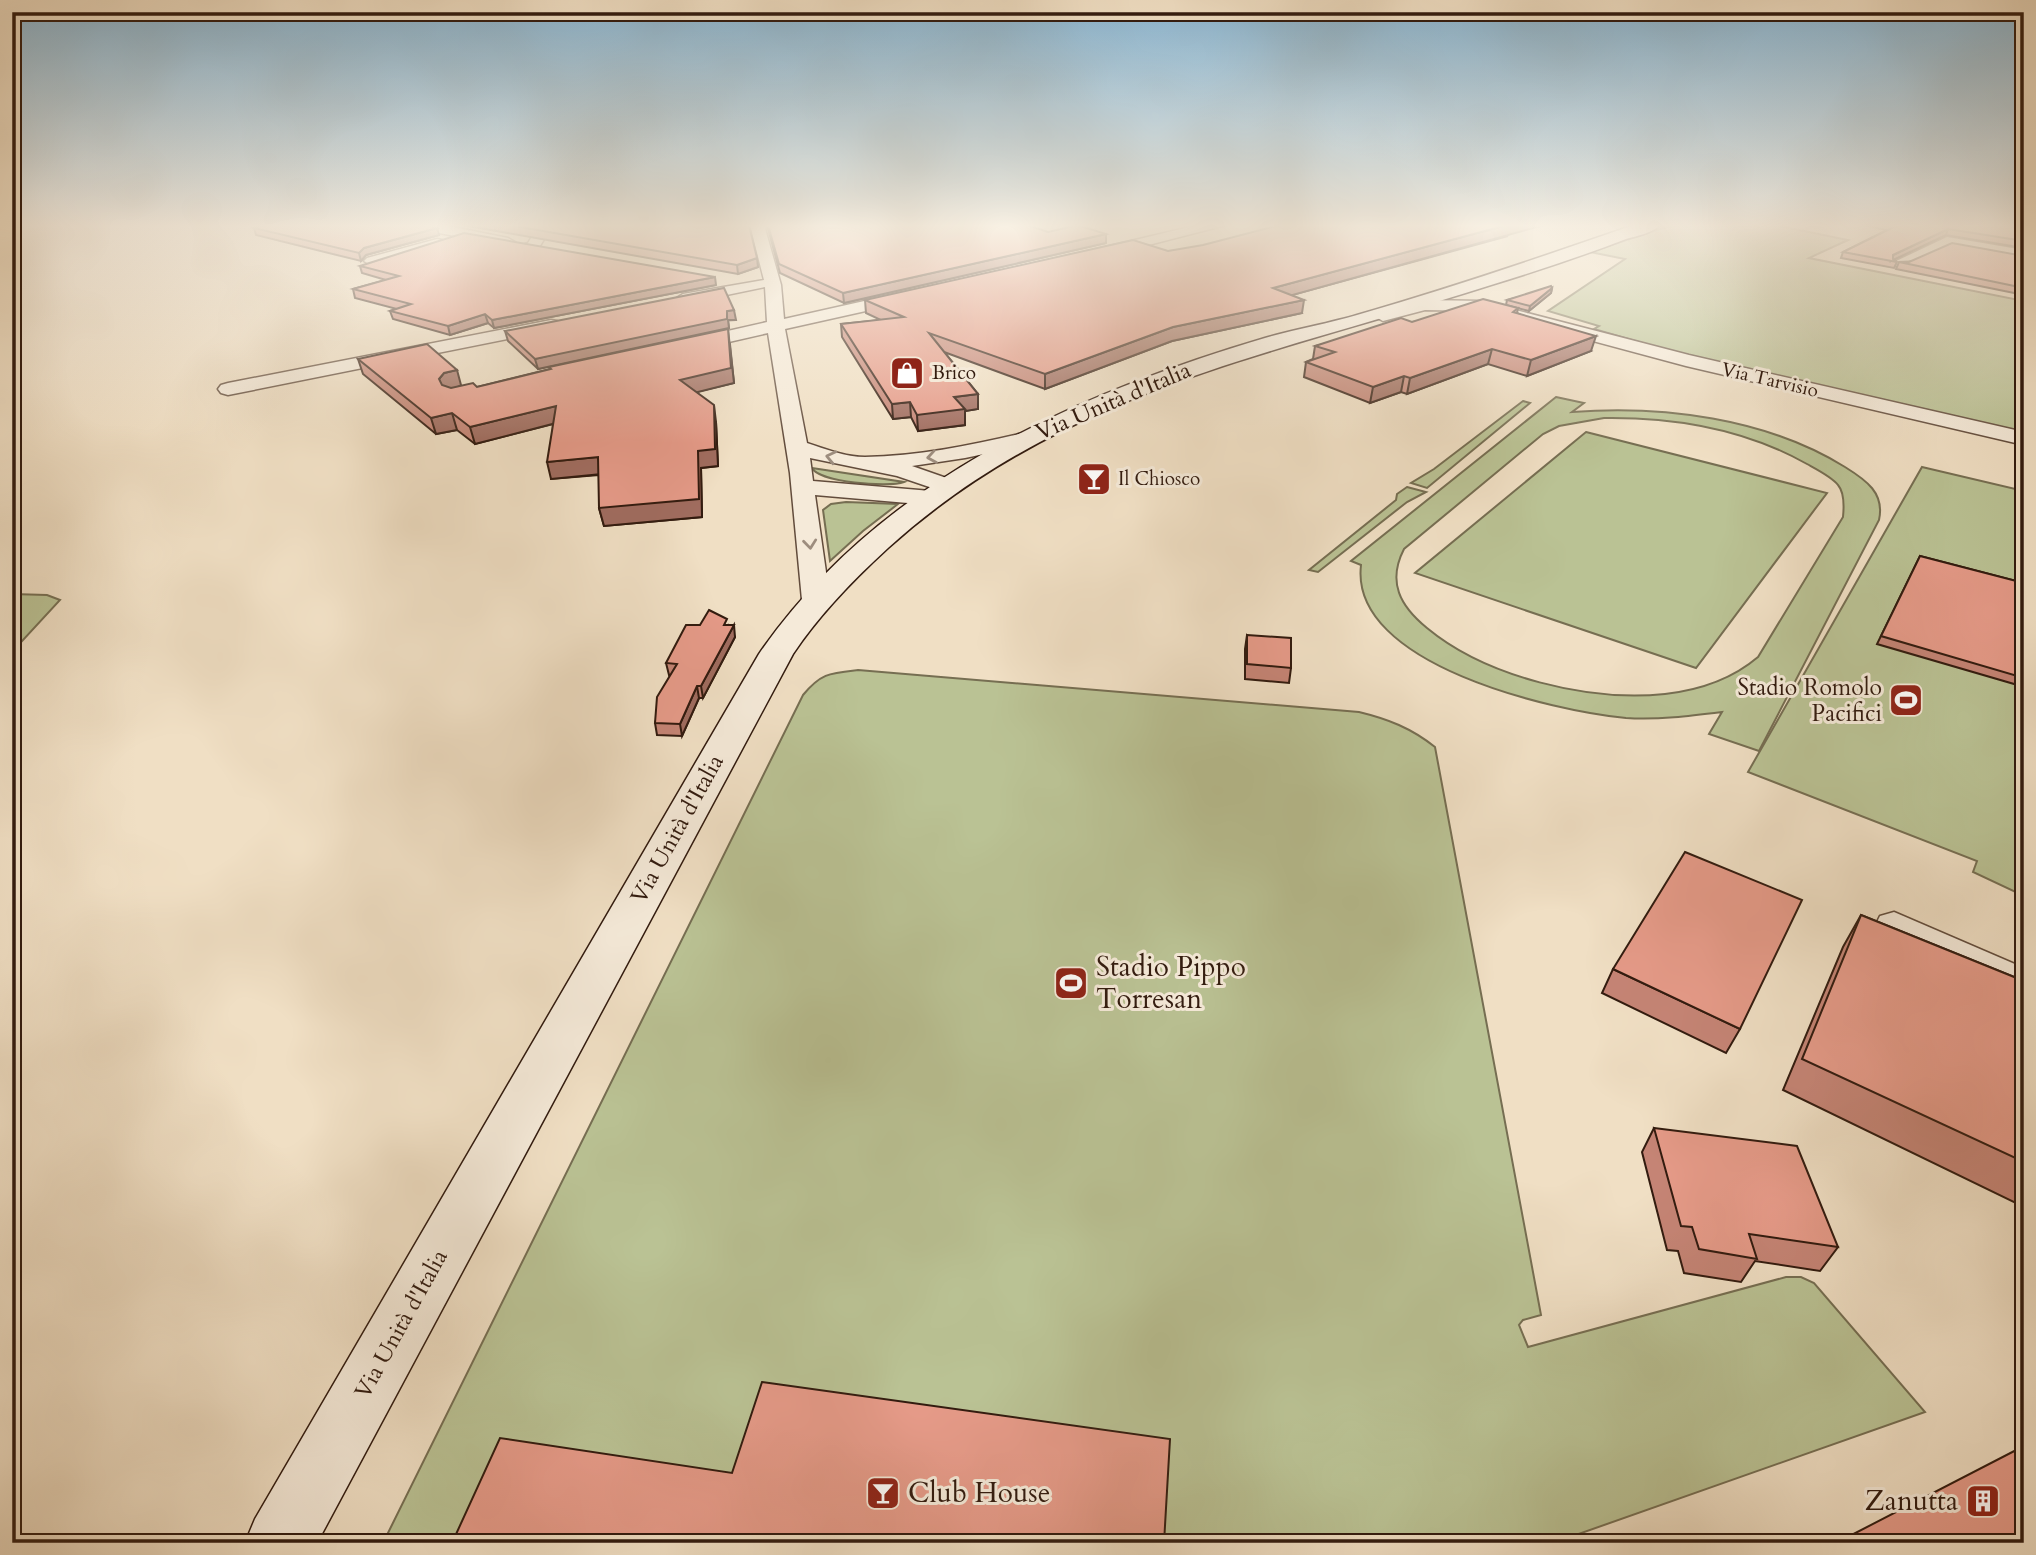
<svg xmlns="http://www.w3.org/2000/svg" width="2036" height="1555" font-family="Cardo,serif">
<rect width="100%" height="100%" fill="#f0dfc4"/>
<filter id="stains"><feTurbulence type="fractalNoise" baseFrequency=".00286" numOctaves="4"/><feColorMatrix values="0 0 0 0 .2 0 0 0 0 .09 0 0 0 0 .02 0 0 0 .5 -.17"/></filter>
<radialGradient id="worn" r=".72"><stop offset=".6" stop-color="#630" stop-opacity="0"/><stop offset="1" stop-color="#630" stop-opacity=".3"/></radialGradient>
<g fill="#bac294" stroke="#766e52" stroke-width="2" fill-rule="evenodd">
<polygon points="1672,225 1775,225 1848,240 1809,258 2024,301 2024,434 1663,349 1594,329 1599,326 1548,311 1625,259 1590,252"/>
<path d="M 1556,397 L 1584,403 L 1572,412 C 1662,405 1766,418 1845,467 C 1866,480 1885,493 1879,520 L 1759,751 L 1709,734 L 1722,712 C 1690,716 1658,720 1626,718 C 1554,711 1349,665 1361,565 L 1351,561 ZM 1604,418 C 1675,417 1745,429 1807,464 C 1816,469 1832,477 1838,485 C 1845,493 1844,507 1843,517 L 1758,657 C 1731,680 1700,690 1665,694 C 1589,702 1486,677 1427,628 C 1400,606 1387,582 1404,549 L 1543,434 L 1559,426 Z"/>
<polygon points="1523,401 1530,403 1427,488 1411,483 1434,469"/>
<polygon points="1586,432 1827,493 1696,668 1415,573"/>
<polygon points="1922,467 2024,491 2024,896 1973,872 1977,861 1748,772"/>
<path d="M 812,468 L 904,482 C 888,488 819,482 812,468 Z"/>
<polygon points="1407,487 1426,492 1407,502 1318,572 1309,570 1396,500 1397,494"/>
<polygon points="846,502 898,504 863,531 830,561 823,510 831,504"/>
<polygon points="12,594 47,595 60,600 12,652"/>
<path d="M 858,670 L 1359,712 C 1388,719 1411,728 1435,747 L 1541,1315 L 1523,1320 L 1519,1325 L 1528,1347 L 1786,1277 L 1801,1277 L 1814,1283 L 1925,1412 L 1553,1543 L 383,1543 L 803,695 C 821,673 830,673 858,670 Z"/>
</g>
<g fill="none" stroke-linecap="round" stroke-linejoin="round">
<g stroke="#624c3c" stroke-width="3">
<g id="street">
<polygon points="12,225 29,225 12,230"/>
<polygon points="411,225 443,225 508,238 515,242 508,246 418,229"/>
<polygon points="539,225 553,225 538,249 492,264 484,259 487,256 528,243"/>
<path d="M 750,225 L 764,225 L 781,285 L 784,319 L 909,291 L 917,296 L 915,300 L 785,329 L 807,443 C 825,449 846,457 865,457 C 918,456 972,445 1023,433 L 1031,434 L 1034,439 L 1031,444 L 965,458 L 912,466 L 955,481 L 959,486 L 955,491 L 947,493 L 897,476 L 810,458 L 813,481 L 931,491 L 939,493 L 943,498 L 939,503 L 931,505 L 815,495 L 830,600 L 826,606 L 816,608 L 806,606 L 802,600 L 790,473 L 768,333 L 685,352 L 676,346 L 679,342 L 767,322 L 765,287 L 683,304 L 675,299 L 683,294 L 764,280 Z"/>
<polygon points="1198,225 1226,225 1098,258 1090,253 1093,250"/>
<polygon points="1947,237 2024,250 2024,260 1949,246 1905,266 1895,266 1892,263"/>
<polygon points="437,239 442,240 444,243 442,246 372,266 364,261 367,258"/>
<polygon points="1425,300 1481,301 1689,355 2024,432 2024,445 1686,366 1481,311 1425,310 1383,321 1374,316 1377,312"/>
<polygon points="551,320 557,321 560,325 557,329 228,395 221,393 218,389 221,385 228,383"/>
<polygon points="1894,912 2024,968 2024,1000 1880,936 1875,926 1880,916"/>
</g>
</g>
<g stroke="#321b0f" stroke-width="3">
<path id="secondary" d="M 1634,225 L 1660,225 C 1652,233 1637,236 1626,239 C 1582,256 1537,271 1491,285 C 1276,354 1062,390 888,548 C 853,580 819,615 793,654 L 317,1543 L 245,1543 L 255,1519 L 759,654 C 877,483 1072,395 1265,338 C 1295,329 1327,324 1357,315 C 1450,288 1542,257 1634,225 Z"/>
</g>
<use href="#street" fill="#f5ead9" fill-rule="evenodd"/>
<use href="#secondary" fill="#f5ead9" fill-rule="evenodd"/>
</g>
<g fill="#c58475" stroke="#321b0f" stroke-width="2">
<polygon points="463,225 749,225 758,267 738,274"/>
<polygon points="767,225 825,225 823,226 1048,232 1106,243 844,303 780,273"/>
<polygon points="1864,225 2024,225 2024,248 1946,235 1894,259 1897,262 1894,268 1841,258 1843,252 1887,230"/>
<polygon points="254,228 439,235 366,255 361,261 256,235"/>
<polygon points="1508,236 1292,295 1302,313 1172,341 1045,389 944,352 978,394 978,409 965,411 965,425 918,431 911,417 893,419 842,337 841,324 881,320 866,313 865,300 1168,251"/>
<polygon points="2024,256 2024,295 1896,269 1899,262"/>
<polygon points="360,266 716,285 494,328 488,323 450,335 393,319 390,311 397,309 355,298 353,289 386,280 362,273"/>
<polygon points="1552,288 1551,293 1529,311 1506,305 1507,300"/>
<polygon points="1518,308 1517,313 1591,351 1527,376 1488,364 1407,394 1401,392 1370,403 1304,377 1306,362 1313,359 1315,346 1412,322"/>
<polygon points="728,320 729,328 538,369 508,341 505,331 736,320"/>
<polygon points="730,344 734,383 696,392 716,422 718,466 701,468 702,517 604,526 599,508 599,475 551,479 553,424 475,444 457,430 436,434 363,374 358,359 455,387 477,387 550,369 549,367"/>
<polygon points="1920,556 2024,583 2024,681 2021,686 1877,644"/>
<polygon points="728,625 735,637 703,698 699,698 682,736 657,735 655,723 670,675 669,675 666,663"/>
<polygon points="1247,635 1291,668 1289,683 1245,679 1245,649"/>
<polygon points="1861,915 2024,981 2024,1207 1783,1090 1843,947"/>
<polygon points="1613,969 1740,1029 1726,1053 1602,993"/>
<polygon points="1654,1128 1838,1247 1820,1271 1755,1261 1741,1282 1684,1273 1678,1251 1667,1250 1642,1152"/>
</g>
<g fill="#a06c5f" stroke="#321b0f" stroke-width="2">
<polygon points="1507,225 1544,225 1271,301 1273,288"/>
<polygon points="437,228 439,235 366,255 361,261 359,253 364,248"/>
<polygon points="1948,229 1946,235 1891,261 1893,255"/>
<polygon points="1106,234 1106,243 844,303 843,293"/>
<polygon points="757,258 758,267 738,274 737,265"/>
<polygon points="715,277 716,285 494,328 492,320"/>
<polygon points="1552,288 1551,293 1529,311 1530,306"/>
<polygon points="1304,300 1302,313 1172,341 1045,389 1045,374 1173,327"/>
<polygon points="734,310 736,320 728,320 729,328 538,369 535,359 727,311"/>
<polygon points="485,314 488,323 450,335 448,326"/>
<polygon points="728,329 734,383 682,396 680,380"/>
<polygon points="1596,336 1591,351 1527,376 1531,360"/>
<polygon points="1492,349 1488,364 1407,394 1410,378"/>
<polygon points="457,370 461,385 443,395 439,379 444,373"/>
<polygon points="1404,376 1401,392 1370,403 1373,387"/>
<polygon points="978,394 978,409 965,411 965,425 918,431 917,415 954,397"/>
<polygon points="910,402 911,417 893,419 892,404"/>
<polygon points="714,405 716,422 718,466 701,468 702,517 604,526 599,508 698,451"/>
<polygon points="556,406 560,422 475,444 470,427"/>
<polygon points="452,413 457,430 436,434 431,418"/>
<polygon points="598,457 602,474 551,479 547,462"/>
<polygon points="734,625 735,637 703,698 701,686"/>
<polygon points="697,686 699,698 682,736 680,724"/>
</g>
<g fill="#e59a88" stroke="#321b0f" stroke-width="2">
<polygon points="264,225 429,225 437,228 364,248 359,253 254,228"/>
<polygon points="509,225 749,225 757,258 737,265"/>
<polygon points="768,225 823,225 823,227 830,225 1028,225 1048,232 1078,225 1106,234 843,293 779,264"/>
<polygon points="1280,225 1507,225 1273,288 1304,300 1173,327 1045,374 929,333 978,394 954,397 965,409 917,415 910,402 892,404 841,324 904,317 865,300 1133,240 1168,251 1203,245"/>
<polygon points="1894,225 2024,225 2024,241 1948,229 1893,255 1893,259 1897,262 1843,252 1896,226"/>
<polygon points="464,233 715,277 492,320 485,314 448,326 390,311 411,304 353,289 399,276 360,266"/>
<polygon points="1952,243 2024,256 2024,288 1899,262 1909,262"/>
<polygon points="1551,286 1552,288 1530,306 1507,300"/>
<polygon points="724,288 734,310 727,311 727,319 535,359 505,331"/>
<polygon points="1483,299 1518,308 1513,312 1596,336 1531,360 1492,349 1410,378 1404,376 1373,387 1306,362 1335,352 1315,346 1401,318 1412,322"/>
<polygon points="728,329 731,368 680,380 714,405 715,449 698,451 699,499 599,508 598,457 547,462 556,406 470,427 452,413 431,418 358,359 427,344 457,370 444,373 439,379 442,385 451,388 473,383 477,387 551,369 549,367"/>
<polygon points="1920,556 2024,583 2024,678 1881,636"/>
<polygon points="709,610 727,619 724,625 734,625 701,686 697,686 680,724 655,723 657,697 677,664 666,663 686,625 700,625"/>
<polygon points="1247,635 1291,638 1291,668 1247,664"/>
<polygon points="1685,852 1802,900 1740,1029 1613,969"/>
<polygon points="1861,915 2024,981 2024,1162 1802,1059"/>
<polygon points="1654,1128 1797,1146 1838,1247 1749,1234 1757,1259 1699,1249 1692,1227 1681,1226"/>
<polygon points="762,1382 1170,1439 1164,1543 452,1543 500,1438 732,1473"/>
<polygon points="2024,1446 2024,1543 1836,1543"/>
</g>
<defs><path id="oneway-chevron" d="M-2-3.5L2.5 0L-2 3.5" fill="none" stroke-width="1.6" stroke-linecap="round" stroke-linejoin="round" transform="scale(1.75)"/></defs>
<g stroke="#9d8d7e">
<use href="#oneway-chevron" transform="translate(831 457) rotate(-167)"/>
<use href="#oneway-chevron" transform="translate(932 457) rotate(171)"/>
<use href="#oneway-chevron" transform="translate(810 544) rotate(84)"/>
</g>
<linearGradient id="sky" x2="0" y2="1"><stop stop-color="#89b7d5"/><stop offset="0.51" stop-color="#f8f1e4"/><stop offset="1" stop-color="#f8f1e4" stop-opacity="0"/></linearGradient>
<rect width="2036" height="443" fill="url(#sky)"/>
<defs>
<g id="shop-square" transform="scale(1.75)"><rect x="-9" y="-9" width="18" height="18" rx="4" fill="#8f2418" stroke="#f5ead9"/><path d="M-5-2.5h2.3a2.7 3.5 0 0 1 5.4 0H5L5.5 6h-11ZM-1.5-2.5h3a1.5 2.3 0 0 0-3 0Z" fill="#fff"/></g>
<g id="bar-square" transform="scale(1.75)"><rect x="-9" y="-9" width="18" height="18" rx="4" fill="#8f2418" stroke="#f5ead9"/><path d="M-6-5H6L.8 .8V4.5H3.5V6h-7V4.5H-.8V.8Z" fill="#fff"/></g>
<g id="stadium-square" transform="scale(1.75)"><rect x="-9" y="-9" width="18" height="18" rx="4" fill="#8f2418" stroke="#f5ead9"/><path d="M0-5a6.5 5 0 1 0 0 10a6.5 5 0 1 0 0-10ZM-3.5-1.8h7v3.6h-7Z" fill="#fff"/></g>
<g id="building-square" transform="scale(1.75)"><rect x="-9" y="-9" width="18" height="18" rx="4" fill="#8f2418" stroke="#f5ead9"/><path d="M-4-6H4V6H1V3H-1V6H-4ZM-2.5-4.3h1.7v1.8h-1.7ZM.8-4.3h1.7v1.8H.8ZM-2.5-1h1.7V.8h-1.7ZM.8-1h1.7V.8H.8Z" fill="#fff"/></g>
</defs>
<g fill-rule="evenodd">
<use href="#shop-square" x="907" y="373"/>
<use href="#bar-square" x="1094" y="479"/>
<use href="#stadium-square" x="1906" y="700"/>
<use href="#stadium-square" x="1071" y="983"/>
<use href="#bar-square" x="883" y="1493"/>
<use href="#building-square" x="1983" y="1501"/>
</g>
<g text-anchor="middle" dominant-baseline="central" stroke-width="6" stroke-linejoin="round" paint-order="stroke">
<g font-size="19" fill="#321b0f" stroke="#f5ead9" text-anchor="start">
<text x="932" y="373">Brico</text>
<text x="1118" y="479">Il Chiosco</text>
</g>
<g font-size="19" fill="#321b0f" stroke="#f5ead9">
<text transform="translate(1770 380) rotate(13)">Via Tarvisio</text>
</g>
<g font-size="23" fill="#321b0f" stroke="#f5ead9">
<text transform="translate(1113 401) rotate(-23)">Via Unità d'Italia</text>
<text transform="translate(677 829) rotate(-61)">Via Unità d'Italia</text>
<text transform="translate(401 1324) rotate(-61)">Via Unità d'Italia</text>
</g>
<g font-size="23" fill="#321b0f" stroke="#f5ead9" text-anchor="end">
<text x="1882" y="687">Stadio Romolo<tspan x="1882" dy="26">Pacifici</tspan></text>
</g>
<g font-size="28" fill="#321b0f" stroke="#f5ead9" text-anchor="start">
<text x="1096" y="967">Stadio Pippo<tspan x="1096" dy="32">Torresan</tspan></text>
<text x="908" y="1493">Club House</text>
<text x="1958" y="1501" text-anchor="end">Zanutta</text>
</g>
</g>
<rect width="2036" height="1555" fill="none" stroke="#f0dfc4" stroke-width="42"/>
<rect x="14" y="14" width="2008" height="1527" fill="none" stroke="#321b0f" stroke-width="3.5"/>
<rect x="21" y="21" width="1994" height="1513" fill="none" stroke="#321b0f" stroke-width="2"/>
<rect width="100%" height="100%" filter="url(#stains)"/>
<rect width="100%" height="100%" fill="url(#worn)"/>
</svg>
